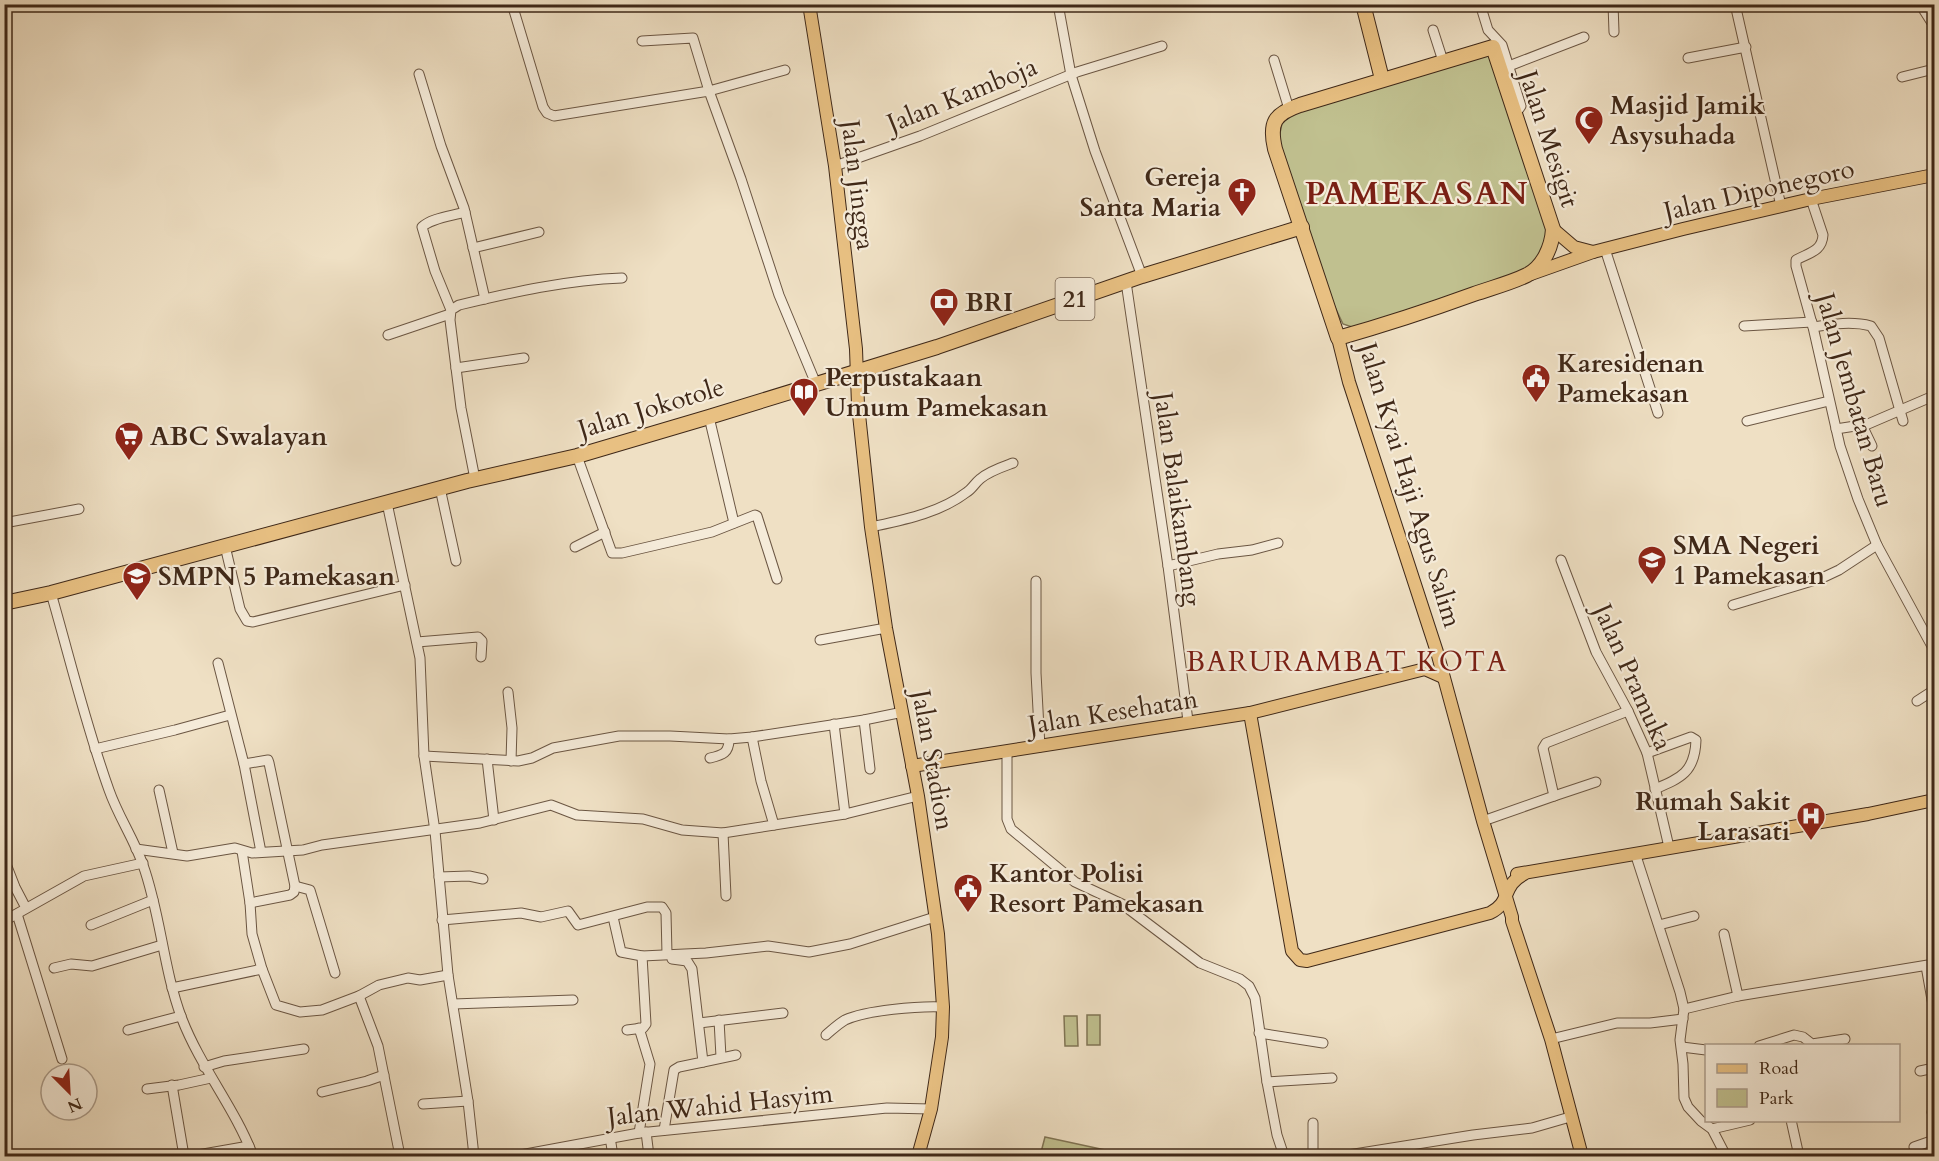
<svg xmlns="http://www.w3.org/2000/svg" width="1939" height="1161" font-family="Cardo,serif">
<rect width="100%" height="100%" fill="#efe0c4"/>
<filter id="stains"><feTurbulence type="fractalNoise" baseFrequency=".00333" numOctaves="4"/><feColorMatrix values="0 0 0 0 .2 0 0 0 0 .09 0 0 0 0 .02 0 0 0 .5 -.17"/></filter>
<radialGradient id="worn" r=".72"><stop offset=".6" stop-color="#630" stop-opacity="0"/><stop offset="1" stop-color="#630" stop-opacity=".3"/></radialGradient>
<g fill="#c0c08f" stroke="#807454" stroke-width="1.5">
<polygon points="1481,54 1493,55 1554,234 1550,261 1358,329 1343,324 1323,282 1281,152 1279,138 1282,123 1302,108"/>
<rect x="1087" y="1015" width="13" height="30"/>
<polygon points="1064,1016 1077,1016 1078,1046 1065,1046"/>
<polygon points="1045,1137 1133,1156 1040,1156"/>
</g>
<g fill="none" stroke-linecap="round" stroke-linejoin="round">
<g stroke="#6b5643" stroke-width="11">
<g id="minor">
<polyline points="512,4 543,107 547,113 554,116 709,91 741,179 779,295 816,384"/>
<polyline points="1058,4 1071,75 1095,151 1142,276"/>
<polyline points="1480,4 1488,30 1502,45 1521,106 1519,109 1513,111"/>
<polyline points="1613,4 1614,32"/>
<polyline points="1735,4 1781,206"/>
<polyline points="1920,4 1934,26"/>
<polyline points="1433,30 1443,61"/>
<polyline points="642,41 693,38 709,91 785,70"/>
<polyline points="1688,58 1746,47"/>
<polyline points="1274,60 1289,109"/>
<polyline points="1509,66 1584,37"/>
<polyline points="419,74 441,146 464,208 485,299"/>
<polyline points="1902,77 1934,69"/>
<polyline points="835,166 920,136 1077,72 1162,46"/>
<path d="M 1811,199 L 1823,235 C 1822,252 1808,253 1796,260 L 1796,266 L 1813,327 L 1840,446 L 1858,499 L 1877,545 L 1934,650"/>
<polyline points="473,248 539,232"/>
<polyline points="1605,249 1658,413"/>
<polyline points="1126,282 1168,566 1188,721"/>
<path d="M 451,310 L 435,271 L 422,227 C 431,218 452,216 465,212"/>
<polyline points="1744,326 1812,322"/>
<path d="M 1813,327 C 1833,324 1852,321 1871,326 L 1879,338 L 1903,421"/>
<polyline points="388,335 450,314"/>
<polyline points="456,368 524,358"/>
<polyline points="709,417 734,523"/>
<polyline points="1747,421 1829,401"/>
<polyline points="1862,425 1872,446"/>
<polyline points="1836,429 1868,424 1931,397"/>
<polyline points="577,456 612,553 622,553 712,532 755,515 757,516 777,579"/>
<path d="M 475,479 L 461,408 L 450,320 L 451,310 L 459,305 C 513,292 567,280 622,278"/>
<polyline points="440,488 456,561"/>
<polyline points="387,503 420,658 424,756 435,831 448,975 468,1101 474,1156"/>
<polyline points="4,523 79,509"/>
<path d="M 871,527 C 903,520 940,513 967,492 C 972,489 975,483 980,479 C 989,471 1002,467 1013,463"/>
<polyline points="225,546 240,609 247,621 253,622 405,585"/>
<polyline points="575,547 605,532"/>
<polyline points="1561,560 1596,652 1628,711 1647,753 1669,847"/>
<polyline points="1168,566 1218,554 1252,550 1278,543"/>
<polyline points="1036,581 1036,673 1040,747"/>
<path d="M 51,593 C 70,659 86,726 109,790 C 118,816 134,839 143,865 C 161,915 163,969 182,1019 C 201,1068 235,1108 253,1156"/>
<polyline points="1733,605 1822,578 1839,570 1877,545"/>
<polyline points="820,640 886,628"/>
<polyline points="417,642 478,637 482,641 481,657"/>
<polyline points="218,663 244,764 261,852"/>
<polyline points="508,692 512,728 511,761"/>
<polyline points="1917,701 1934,690"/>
<polyline points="864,720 870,769"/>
<polyline points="834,724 845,814"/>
<polyline points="752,737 761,781 774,825"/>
<polyline points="95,749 175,730 230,715"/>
<polyline points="1007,752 1007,819 1011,829 1075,882 1122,904 1200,963 1240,979 1249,986 1255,998 1267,1082 1277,1135 1284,1156"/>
<path d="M 1647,753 L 1691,737 L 1696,740 C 1695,772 1681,778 1655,789"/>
<polyline points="424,756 518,761 532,758 553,748 619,736 670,736 729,739 752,737 864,720 903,712"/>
<path d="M 710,758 C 723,755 729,753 729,739"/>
<polyline points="487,759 494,820"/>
<polyline points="244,764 268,760 269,763 295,886 294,892 290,895 250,903"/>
<polyline points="159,790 173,853"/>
<polyline points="1554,796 1596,782"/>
<polyline points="1483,821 1554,796 1543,748 1546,743 1628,711"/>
<polyline points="723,833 726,896"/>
<polyline points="136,849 187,856 235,848 252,853 303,850 322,845 480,823 551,805 577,815 643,819 682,830 723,833 845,814 918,796"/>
<polyline points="242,851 250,903 252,934 262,969 276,1005 300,1012 322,1010 359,996 379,985 408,978 420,980 448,975"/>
<polyline points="1635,853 1680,992 1684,1009 1738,996 1934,964"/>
<polyline points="4,859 15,887 26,908"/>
<polyline points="439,877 469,876 483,879"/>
<polyline points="295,886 310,890 335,973"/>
<polyline points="17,914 62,1059"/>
<polyline points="613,917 621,952 642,956 706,953 768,946 809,952 850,944 935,917"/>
<polyline points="442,920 521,913 541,917 568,911 578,925 647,907 662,907 666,913 667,954"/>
<polyline points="4,921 84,876 143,863"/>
<polyline points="91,925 153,900"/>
<polyline points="1659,925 1694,916"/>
<polyline points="1724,934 1738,996"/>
<polyline points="1926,966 1934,1011"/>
<polyline points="54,968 71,964 92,966 162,945"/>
<polyline points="172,988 262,969"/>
<polyline points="359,996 378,1046 400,1156"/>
<polyline points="453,1004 573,1000"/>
<polyline points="1684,1009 1680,1040 1683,1064 1684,1098 1688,1107 1701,1121 1712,1129 1726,1156"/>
<polyline points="719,1020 721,1057"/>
<polyline points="699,1023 783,1013"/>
<polyline points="128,1030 181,1016"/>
<polyline points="627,1030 643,1028 646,1024 642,956"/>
<polyline points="1259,1033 1323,1043"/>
<path d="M 826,1035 C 832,1030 838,1024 845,1020 C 866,1010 919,1006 943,1007"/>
<polyline points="1551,1039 1617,1023 1650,1023 1683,1019"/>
<polyline points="1759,1046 1794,1035 1803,1037 1812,1044 1845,1039"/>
<polyline points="1682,1047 1706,1050"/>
<polyline points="703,1062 736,1055"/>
<polyline points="204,1067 224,1061 304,1049"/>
<polyline points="1920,1071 1934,1068"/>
<polyline points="1267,1082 1332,1078"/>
<polyline points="172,1085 183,1150 186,1156"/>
<polyline points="147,1089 179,1085 211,1078"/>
<polyline points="322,1092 367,1081 384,1075"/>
<polyline points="423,1104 468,1101"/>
<polyline points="1934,1112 1932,1112 1934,1120"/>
<polyline points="1791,1120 1799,1156"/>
<polyline points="1712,1129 1750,1120"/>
<polyline points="664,1130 674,1070 679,1067 703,1062 692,969 687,961 672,959"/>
<polyline points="646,1132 649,1156"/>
<polyline points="639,1133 650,1064 639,1028"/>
<polyline points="610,1137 613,1156"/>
<polyline points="1914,1147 1934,1140"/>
<polyline points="192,1156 249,1146"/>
<polyline points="515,1156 639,1133 887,1108 931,1109"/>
<polyline points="1313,1156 1313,1123"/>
<polyline points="1342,1156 1473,1135 1532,1128 1570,1117"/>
</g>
</g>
<g stroke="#3f2818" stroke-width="14">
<g id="major">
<polyline points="809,4 835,166 856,349 858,405 871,527 886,628 918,796 938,934 943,1007 942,1037 931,1109 918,1156"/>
<polyline points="1553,229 1574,247 1593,252"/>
<polyline points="1531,274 1593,252 1683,229 1811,199 1934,175"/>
<polyline points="1338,338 1349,382 1437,652 1483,821 1512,917 1512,921 1551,1039 1582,1156"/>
<path d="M 1250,713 L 1292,951 L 1300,960 L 1307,961 L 1490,913 C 1512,902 1501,886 1524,874"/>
<polyline points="912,766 1250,713 1425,669 1443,677"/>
<polyline points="1517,874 1868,814 1934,800"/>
</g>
</g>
<g stroke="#3f2818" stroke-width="16">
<g id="highway">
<polyline points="1363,4 1382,79"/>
<path d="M 1493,47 L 1553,229 C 1552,247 1543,267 1527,275 C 1511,283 1491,288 1474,294 C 1430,310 1384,325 1338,338 L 1275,149 C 1269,123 1274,114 1300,105 Z"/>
<polyline points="4,603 51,593 467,481 577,456 709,417 937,347 1142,276 1302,227"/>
</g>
</g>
<use href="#minor" stroke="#f5ebd9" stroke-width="9"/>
<use href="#major" stroke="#e8c082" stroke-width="12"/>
<use href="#highway" stroke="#e8c082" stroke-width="14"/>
</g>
<defs>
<g id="mosque-pin" transform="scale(1.5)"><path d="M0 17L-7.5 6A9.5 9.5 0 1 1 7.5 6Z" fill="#8f2418" stroke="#f5ebd9"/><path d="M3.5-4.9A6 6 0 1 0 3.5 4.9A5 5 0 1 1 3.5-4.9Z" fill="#fff"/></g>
<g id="church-pin" transform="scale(1.5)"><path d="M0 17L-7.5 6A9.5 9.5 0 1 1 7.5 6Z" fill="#8f2418" stroke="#f5ebd9"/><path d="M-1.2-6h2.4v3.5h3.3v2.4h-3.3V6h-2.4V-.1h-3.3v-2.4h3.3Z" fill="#fff"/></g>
<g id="bank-pin" transform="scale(1.5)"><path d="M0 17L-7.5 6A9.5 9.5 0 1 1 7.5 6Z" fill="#8f2418" stroke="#f5ebd9"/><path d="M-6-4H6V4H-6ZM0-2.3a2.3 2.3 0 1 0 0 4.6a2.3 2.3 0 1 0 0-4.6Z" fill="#fff"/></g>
<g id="civic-pin" transform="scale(1.5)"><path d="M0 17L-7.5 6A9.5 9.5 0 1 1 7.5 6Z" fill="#8f2418" stroke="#f5ebd9"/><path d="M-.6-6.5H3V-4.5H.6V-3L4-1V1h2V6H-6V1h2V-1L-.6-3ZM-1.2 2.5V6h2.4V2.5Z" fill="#fff"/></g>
<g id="library-pin" transform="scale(1.5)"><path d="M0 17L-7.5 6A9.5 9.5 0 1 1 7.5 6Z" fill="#8f2418" stroke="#f5ebd9"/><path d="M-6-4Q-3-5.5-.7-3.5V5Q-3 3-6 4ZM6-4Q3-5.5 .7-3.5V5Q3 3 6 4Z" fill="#fff"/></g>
<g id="supermarket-pin" transform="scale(1.5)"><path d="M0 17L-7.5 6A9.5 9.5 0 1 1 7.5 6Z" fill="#8f2418" stroke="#f5ebd9"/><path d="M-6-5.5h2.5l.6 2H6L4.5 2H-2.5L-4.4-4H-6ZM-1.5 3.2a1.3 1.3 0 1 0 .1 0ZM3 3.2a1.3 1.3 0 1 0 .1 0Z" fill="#fff"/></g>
<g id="school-pin" transform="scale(1.5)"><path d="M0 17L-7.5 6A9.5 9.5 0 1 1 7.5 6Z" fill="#8f2418" stroke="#f5ebd9"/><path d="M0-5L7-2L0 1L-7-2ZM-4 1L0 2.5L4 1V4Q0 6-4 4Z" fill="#fff"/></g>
<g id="hospital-pin" transform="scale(1.5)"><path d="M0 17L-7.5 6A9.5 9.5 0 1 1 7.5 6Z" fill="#8f2418" stroke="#f5ebd9"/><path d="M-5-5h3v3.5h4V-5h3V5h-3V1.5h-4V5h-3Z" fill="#fff"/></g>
</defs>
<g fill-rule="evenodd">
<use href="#mosque-pin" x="1589" y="120"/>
<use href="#church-pin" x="1242" y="192"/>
<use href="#bank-pin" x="944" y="302"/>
<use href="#civic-pin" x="1536" y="378"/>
<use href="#library-pin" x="804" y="392"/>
<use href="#supermarket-pin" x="129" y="436"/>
<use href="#school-pin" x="1652" y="560"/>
<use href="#school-pin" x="137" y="576"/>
<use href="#hospital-pin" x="1811" y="816"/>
<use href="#civic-pin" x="968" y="888"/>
</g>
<g text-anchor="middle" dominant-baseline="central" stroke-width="4.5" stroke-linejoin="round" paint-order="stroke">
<rect fill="#f5ebd9" stroke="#766252" stroke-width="1.5" x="1055.5" y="278" width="39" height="42" rx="4.5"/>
<g font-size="24" font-weight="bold" fill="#3f2818">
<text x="1075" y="299">21</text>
</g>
<g font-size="26" fill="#3f2818" stroke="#f5ebd9">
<text transform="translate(962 95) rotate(-22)">Jalan Kamboja</text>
<text transform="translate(1549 139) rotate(72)">Jalan Mesigit</text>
<text transform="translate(858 185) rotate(83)">Jalan Jingga</text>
<text transform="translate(1759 190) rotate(-13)">Jalan Diponegoro</text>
<text transform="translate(1855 400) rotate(74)">Jalan Jembatan Baru</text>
<text transform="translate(651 408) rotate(-17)">Jalan Jokotole</text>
<text transform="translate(1410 485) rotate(73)">Jalan Kyai Haji Agus Salim</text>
<text transform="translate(1178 499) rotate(82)">Jalan Balaikambang</text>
<text transform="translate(1633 677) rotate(66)">Jalan Pramuka</text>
<text transform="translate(1113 712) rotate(-9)">Jalan Kesehatan</text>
<text transform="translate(933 760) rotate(80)">Jalan Stadion</text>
<text transform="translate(720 1105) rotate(-6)">Jalan Wahid Hasyim</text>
</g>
<g font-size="26" font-weight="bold" fill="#3f2818" stroke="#f5ebd9" text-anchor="start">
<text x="1610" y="105">Masjid Jamik<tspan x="1610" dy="30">Asysuhada</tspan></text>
<text x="1221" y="177" text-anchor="end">Gereja<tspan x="1221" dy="30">Santa Maria</tspan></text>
<text x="965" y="302">BRI</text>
<text x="1557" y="363">Karesidenan<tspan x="1557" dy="30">Pamekasan</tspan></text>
<text x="825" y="377">Perpustakaan<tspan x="825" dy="30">Umum Pamekasan</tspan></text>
<text x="150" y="436">ABC Swalayan</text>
<text x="1673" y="545">SMA Negeri<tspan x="1673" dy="30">1 Pamekasan</tspan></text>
<text x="158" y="576">SMPN 5 Pamekasan</text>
<text x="1790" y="801" text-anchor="end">Rumah Sakit<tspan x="1790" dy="30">Larasati</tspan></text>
<text x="989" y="873">Kantor Polisi<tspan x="989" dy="30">Resort Pamekasan</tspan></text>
</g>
<g font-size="28" letter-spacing="1.5" fill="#7a1f14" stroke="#f5ebd9">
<text x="1347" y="662">BARURAMBAT KOTA</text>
</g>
<g font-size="32" font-weight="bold" letter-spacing="1.5" fill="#7a1f14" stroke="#f5ebd9">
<text x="1417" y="194">PAMEKASAN</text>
</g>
</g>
<rect width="1939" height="1161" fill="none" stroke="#efe0c4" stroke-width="24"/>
<rect x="6" y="6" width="1927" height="1149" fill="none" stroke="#3f2818" stroke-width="3"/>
<rect x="12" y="12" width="1915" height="1137" fill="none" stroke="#3f2818" stroke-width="1.5"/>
<rect x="1705" y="1044" width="195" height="78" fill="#f5ebd9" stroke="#ac9d8c" stroke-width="1.5"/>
<rect x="1717" y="1064" width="30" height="9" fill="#e8c082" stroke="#ac9d8c" stroke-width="1.5"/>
<text x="1759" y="1074" font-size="18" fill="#3f2818">Road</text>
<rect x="1717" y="1089" width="30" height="18" fill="#c0c08f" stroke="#ac9d8c" stroke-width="1.5"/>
<text x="1759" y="1104" font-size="18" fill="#3f2818">Park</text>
<g transform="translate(69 1092) rotate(156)"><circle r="28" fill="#f5ebd9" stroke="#ac9d8c" stroke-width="1.5"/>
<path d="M0-4.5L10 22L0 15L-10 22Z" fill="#8f2418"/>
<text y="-9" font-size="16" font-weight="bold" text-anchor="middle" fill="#3f2818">N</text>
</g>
<rect width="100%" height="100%" filter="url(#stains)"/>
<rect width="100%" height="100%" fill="url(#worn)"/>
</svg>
